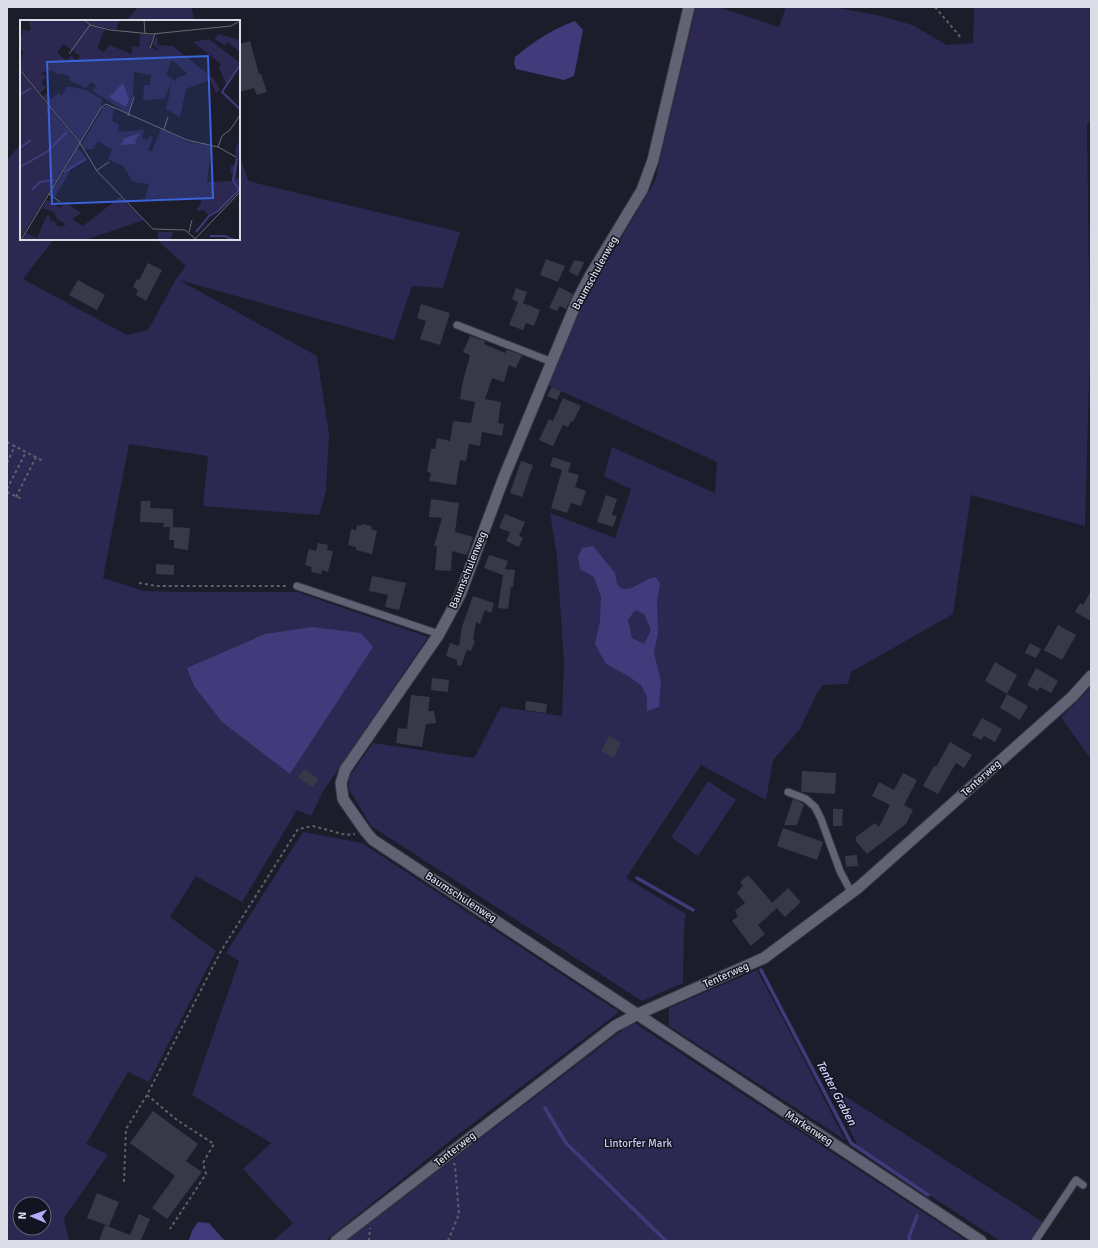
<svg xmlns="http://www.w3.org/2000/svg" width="1098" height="1248" font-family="Signika,sans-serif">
<rect width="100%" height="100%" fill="#1c1c2b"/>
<g fill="#2c2851" fill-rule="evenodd">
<polygon points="138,7 191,7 195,21 126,21"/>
<polygon points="696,7 718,7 779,27 786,7 832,7 877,15 912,25 947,45 973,43 974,7 1091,7 1091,119 1087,124 1090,349 1085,526 971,495 953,614 851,672 848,684 823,685 817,693 800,729 773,760 766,800 701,765 626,878 686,914 684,929 683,983 642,1001 371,826 349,789 349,777 373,743 474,758 501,707 562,716 564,663 557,557 550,513 615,538 631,489 604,476 612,447 715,493 717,462 548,385 585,299 655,181"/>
<path d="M 21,144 L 21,239 L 54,239 L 23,279 L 127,335 L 148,330 L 176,279 L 186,266 L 156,239 L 239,239 L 239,154 L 248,180 L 256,183 L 460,232 L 443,288 L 412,286 L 394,340 L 179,280 L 317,356 L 329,434 L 326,491 L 319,515 L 203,506 L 208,456 L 129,444 L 103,578 L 144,591 L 184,592 L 297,592 L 428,637 L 322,793 L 311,816 L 297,810 L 242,902 L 196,876 L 170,917 L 216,951 L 149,1082 L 128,1072 L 86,1144 L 108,1155 L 64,1218 L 69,1240 L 86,1241 L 7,1241 L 7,160 ZM 20,1204 L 44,1204 L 44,1228 L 20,1228 Z"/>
<polygon points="1091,687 1091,759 1061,717 1075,704"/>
<polygon points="708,781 736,800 698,856 671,837"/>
<polygon points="303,832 362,843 619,1012 446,1144 325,1241 273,1241 293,1223 243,1169 271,1143 192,1095 239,961 226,953"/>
<polygon points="757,970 795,1042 845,1140 669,1026 669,1008"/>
<polygon points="633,1022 967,1241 346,1241"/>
<polygon points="826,1084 1043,1222 1030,1241 1000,1241 860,1150"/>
</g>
<g fill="#413a7b" fill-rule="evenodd">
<path d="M 575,21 L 583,30 L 574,76 L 564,80 L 516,69 L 514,63 L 515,57 C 533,42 554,28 575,21 Z"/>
<path d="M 593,546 L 615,573 L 617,584 L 622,589 C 636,590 642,579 656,577 L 660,584 L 657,602 L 658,633 L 654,653 L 661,682 L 659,707 L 647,711 L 647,697 L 641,685 L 625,674 L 606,664 L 595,644 L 600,621 L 601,597 L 594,577 L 580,569 L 578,557 L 582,548 ZM 635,610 L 644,614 L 651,630 L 644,644 L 632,638 L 628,620 Z"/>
<polygon points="312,627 361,633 373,647 290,774 222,722 194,686 187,668 265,634"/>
<polygon points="198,1222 209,1223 225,1241 190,1241 189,1240 192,1231"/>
</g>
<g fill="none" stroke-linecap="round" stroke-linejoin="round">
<g stroke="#413a7b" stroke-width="3.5">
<polyline points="637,878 693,910"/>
<polyline points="761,970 851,1143 928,1195"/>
<polyline points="545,1108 566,1143 666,1241"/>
<polyline points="910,1241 909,1237 917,1216"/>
</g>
</g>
<g fill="#383849">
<polygon points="250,41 259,74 261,74 267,92 257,95 254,88 239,92 239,44"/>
<polygon points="546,259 565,266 558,282 540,275"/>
<polygon points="574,260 584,262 578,276 569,272"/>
<polygon points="148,263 162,270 146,301 136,295 138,290 133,287 137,279 139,280"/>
<polygon points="78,280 105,295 97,310 69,295"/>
<polygon points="559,287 573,294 566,309 560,306 557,311 549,308"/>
<polygon points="516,288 527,292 523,303 540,310 534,326 526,323 523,330 509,325 518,302 512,299"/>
<polygon points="421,304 450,313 440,345 420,339 426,321 417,318"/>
<polygon points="470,336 485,341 484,344 505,353 507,350 522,355 516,368 509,365 504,382 492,378 485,399 501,402 498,423 504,424 502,436 482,432 480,446 469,444 466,461 460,460 456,485 429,481 431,473 427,472 431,449 435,449 437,438 450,441 453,421 471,423 475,402 460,399 462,385 470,355 463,352"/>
<polygon points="552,387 561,391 557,400 547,396"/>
<polygon points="563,398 581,406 573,422 571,421 568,427 563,425 553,446 539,440 549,419 553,421"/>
<polygon points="553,457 571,463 568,472 579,475 575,487 586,491 581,506 571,503 567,513 551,508 562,470 550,466"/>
<polygon points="521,461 533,465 522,497 510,493"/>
<polygon points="606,495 617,499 612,515 617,516 613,527 597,522"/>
<polygon points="431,499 459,503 455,532 473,537 467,555 452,551 451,571 435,570 437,546 434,546 442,518 429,517"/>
<polygon points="141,501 151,501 150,508 173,509 173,527 190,528 188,550 174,548 174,540 169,540 170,527 163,527 164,523 140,522"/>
<polygon points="505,514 525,522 519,536 523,538 519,547 506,541 510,532 499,528"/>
<polygon points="362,524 372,526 371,529 377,531 372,554 356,550 356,547 348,545 351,529 356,530 357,525 361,526"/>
<polygon points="318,543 328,545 327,550 333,551 328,572 322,570 321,574 311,572 312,567 305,565 309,549 316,551"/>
<polygon points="489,555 508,561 505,569 515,570 513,587 511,586 508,609 498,608 503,575 484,568"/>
<polygon points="156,564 174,565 174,575 156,574"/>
<polygon points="372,576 406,583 399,610 385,607 388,595 369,591"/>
<polygon points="1091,591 1091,621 1075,612 1080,603 1083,605"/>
<polygon points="473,596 494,603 491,613 485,610 480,624 476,622 473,640 475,641 471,651 467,650 461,666 457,665 457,660 446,656 450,643 459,646 462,627"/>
<polygon points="1058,625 1076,635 1062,660 1044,650"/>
<polygon points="1030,643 1041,649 1036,658 1025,653"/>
<polygon points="995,662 1017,675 1007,694 985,681"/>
<polygon points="1036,668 1058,681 1051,693 1040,687 1038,691 1027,685"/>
<polygon points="432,678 449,680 448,692 431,690"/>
<polygon points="1007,694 1028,706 1020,720 1000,708"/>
<polygon points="411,695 430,697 428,711 434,711 436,723 426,724 422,747 396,743 398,728 407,729"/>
<polygon points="526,701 547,704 546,713 525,710"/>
<polygon points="982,718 1002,729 995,742 984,736 981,740 972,735"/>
<polygon points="609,736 621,743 614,758 601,751"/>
<polygon points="950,742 972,755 964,768 956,763 938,794 923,786 934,766 936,767"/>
<polygon points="304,769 319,779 313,787 298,778"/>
<polygon points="802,771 836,773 835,794 801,792"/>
<polygon points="903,773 917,780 904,805 913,810 906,824 867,854 856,841 856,837 875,823 879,827 890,805 872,796 879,782 894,790"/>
<polygon points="793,799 804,804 797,825 784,825"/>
<polygon points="833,809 843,809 842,826 833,826"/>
<polygon points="783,828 823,842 817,860 777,846"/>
<polygon points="857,855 858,866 846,867 845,856"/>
<polygon points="748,875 777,908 758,925 765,934 751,946 732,921 738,916 735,911 745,903 737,893 743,885 740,882"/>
<polygon points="788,888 801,902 785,917 772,903"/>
<polygon points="153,1111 198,1144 186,1161 202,1172 167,1219 152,1208 175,1176 130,1143"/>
<polygon points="97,1193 119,1202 109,1226 87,1218"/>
<polygon points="139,1214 150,1219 141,1240 143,1241 99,1241 105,1225 130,1235"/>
</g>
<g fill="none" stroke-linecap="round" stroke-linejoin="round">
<g stroke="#363542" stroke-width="9">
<g id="service">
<polyline points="457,325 552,362"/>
<polyline points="297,586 439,634"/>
<polyline points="788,792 806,799 815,807 821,819 840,871 851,892"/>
<polyline points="1035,1241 1076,1180 1083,1185"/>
</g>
</g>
<g stroke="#363542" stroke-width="13">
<g id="minor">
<polyline points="689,7 653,160 642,190 590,276 577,301 504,477 460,595 439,634 345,770 341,783 343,799 366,832 373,840 981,1241"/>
<polyline points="336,1241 615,1026 638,1014 764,958 859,887 1072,697 1091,676"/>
</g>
</g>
<g stroke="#60606d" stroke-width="2" stroke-dasharray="3 3" stroke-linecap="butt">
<polyline points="935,7 962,39"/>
<polyline points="7,442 43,461"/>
<polyline points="7,463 15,446"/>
<polyline points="7,489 26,452"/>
<polyline points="7,492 22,499"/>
<polyline points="16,497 36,457"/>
<polyline points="139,583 156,586 288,586"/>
<polyline points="147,1095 177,1120 214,1144 203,1163 206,1174 170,1229"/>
<polyline points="124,1182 126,1129 147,1095 221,951 298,829 313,826 346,835 355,834"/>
<polyline points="369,1241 370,1228"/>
<polyline points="448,1241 459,1214 455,1166 454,1163"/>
</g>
<use href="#service" stroke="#626275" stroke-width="7"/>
<use href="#minor" stroke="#626275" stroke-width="11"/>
</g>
<g text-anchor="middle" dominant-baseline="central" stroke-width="3" stroke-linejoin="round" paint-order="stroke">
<g font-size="11" fill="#dcdce7" stroke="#131322">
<text transform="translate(595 273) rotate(-61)">Baumschulenweg</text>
<text transform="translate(468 570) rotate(-68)">Baumschulenweg</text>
<text transform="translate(981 778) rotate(-42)">Tenterweg</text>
<text transform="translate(461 897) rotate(33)">Baumschulenweg</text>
<text transform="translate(726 975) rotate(-24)">Tenterweg</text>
<text transform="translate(809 1128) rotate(33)">Markenweg</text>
<text transform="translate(455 1149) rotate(-38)">Tenterweg</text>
</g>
<g font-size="11" fill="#cdcdf4" stroke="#131322">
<text x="638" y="1143">Lintorfer Mark</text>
</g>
<g font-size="12" font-style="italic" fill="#d2d2f9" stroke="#131322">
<text transform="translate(836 1093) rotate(62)">Tenter Graben</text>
</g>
</g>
<g transform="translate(20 20)">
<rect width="220" height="220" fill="#1c1c2b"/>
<path d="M 8,0 L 63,0 L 67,5 L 85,9 L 77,28 L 84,32 L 89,25 L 112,34 L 112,26 L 119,27 L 120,14 L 134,15 L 129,26 L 141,32 L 132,24 L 137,16 L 138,25 L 153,26 L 194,59 L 200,70 L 196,73 L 190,60 L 166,69 L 160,97 L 146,89 L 152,62 L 144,79 L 123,80 L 124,65 L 130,65 L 131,55 L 114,52 L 113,77 L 108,94 L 73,71 L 76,65 L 71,62 L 66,68 L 49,60 L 50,57 L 41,53 L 39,55 L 31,50 L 21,53 L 26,57 L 21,63 L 26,67 L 20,73 L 0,49 L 3,31 L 0,30 L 0,21 L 3,10 L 9,11 L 11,8 ZM 43,24 L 60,36 L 57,41 L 51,35 L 47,41 L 37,33 ZM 152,40 L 168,54 L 158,57 L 155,61 L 146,54 ZM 64,0 L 99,0 L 96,10 L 68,4 ZM 198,14 L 220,20 L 220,32 L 207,22 L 205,26 L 195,19 ZM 189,19 L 220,43 L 207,66 L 199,48 L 201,44 L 173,22 ZM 0,51 L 59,123 L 0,219 ZM 47,66 L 66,70 L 82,79 L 81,87 L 60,121 L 23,76 L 26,74 L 31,79 L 38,73 L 42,76 ZM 88,85 L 94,88 L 92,101 L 99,104 L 98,112 L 124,110 L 122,118 L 128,120 L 129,116 L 133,117 L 128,131 L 132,131 L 141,109 L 168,122 L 192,126 L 187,162 L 211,161 L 214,154 L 210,153 L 211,145 L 216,145 L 216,127 L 220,121 L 216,158 L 220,158 L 220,170 L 218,169 L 198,190 L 188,195 L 184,190 L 176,191 L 182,181 L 177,178 L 125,179 L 129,164 L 113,162 L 103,146 L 88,139 L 92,130 L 78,121 L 73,129 L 64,129 L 62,124 L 83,88 ZM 58,127 L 66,139 L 44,151 ZM 52,148 L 35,177 L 30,174 L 43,153 ZM 100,177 L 124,200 L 65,220 L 2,220 L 6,213 L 17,218 L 27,195 L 30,196 L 30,200 L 36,202 L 35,205 L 42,207 L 46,204 L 37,199 L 34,192 L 22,188 L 27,180 L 40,188 L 46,183 L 61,193 L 52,199 L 63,206 ZM 138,212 L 153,212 L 151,219 L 157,220 L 138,220 Z" fill="#2c2851" fill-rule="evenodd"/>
<path d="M 103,63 L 109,79 L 106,87 L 89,77 ZM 117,114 L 120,115 L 115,119 L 116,124 L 100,125 L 105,118 Z" fill="#413a7b"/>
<path fill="none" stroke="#413a7b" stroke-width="2" d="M 220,45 L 202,72 L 220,89M 0,75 L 11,68M 0,128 L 11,120M 0,147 L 28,131 L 47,112M 44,152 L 66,139M 12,170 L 20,162 L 35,160M 176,212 L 189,196 L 198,191 L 219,170 L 213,160 L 217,138M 190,216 L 205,216 L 214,220"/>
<path fill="none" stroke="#696976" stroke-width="1" d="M 64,0 L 70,5 L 90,10 L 132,14 L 211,6 L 220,1M 124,0 L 125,14M 130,28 L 135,14M 49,34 L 70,5M 0,50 L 58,120 L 77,151 L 133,209 L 165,210 L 177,220M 108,96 L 114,77M 144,109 L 148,97M 198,127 L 216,137M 77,150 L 89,142M 29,174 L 40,182M 169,212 L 172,200M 1,220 L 81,88 L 86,84 L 167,120 L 198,127 L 202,116 L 210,110 L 220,95M 174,220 L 220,172"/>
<path fill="#3a63da" fill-opacity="0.15" stroke="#3a63da" stroke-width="2" d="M 188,36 L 193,178 L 32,184 L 27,42 Z"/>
<rect width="220" height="220" fill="none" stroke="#dcdce7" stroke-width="2"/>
</g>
<rect width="1098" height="1248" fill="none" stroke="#dcdce7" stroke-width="16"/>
<g transform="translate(32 1216) rotate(272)"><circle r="19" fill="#131322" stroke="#636371"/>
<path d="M0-3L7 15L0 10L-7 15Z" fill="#b0aefa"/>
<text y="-6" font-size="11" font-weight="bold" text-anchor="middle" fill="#dcdce7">N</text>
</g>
</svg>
